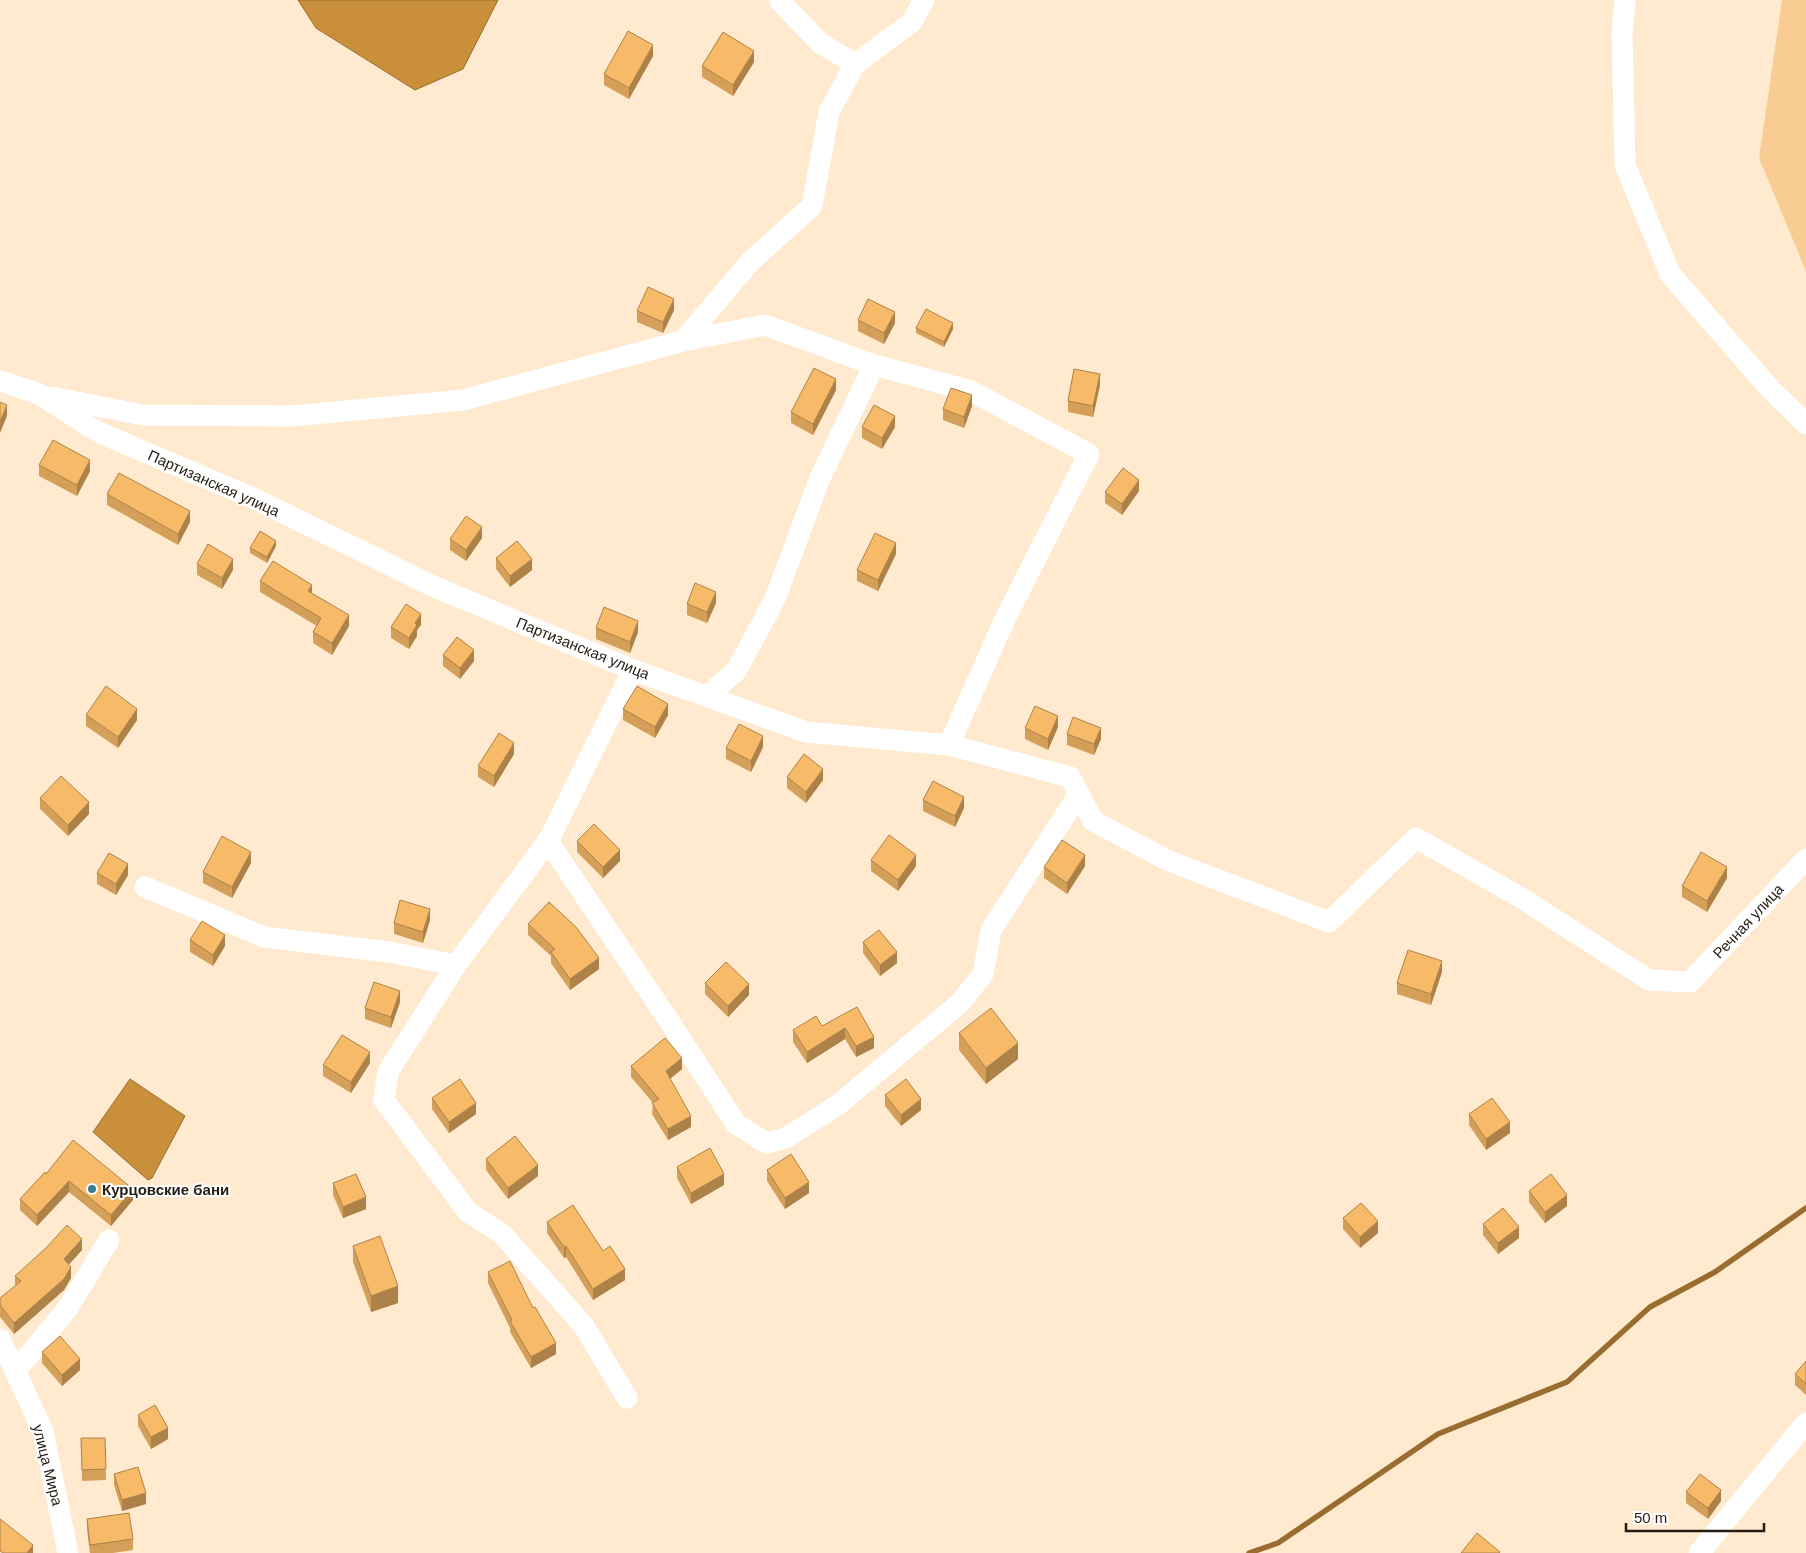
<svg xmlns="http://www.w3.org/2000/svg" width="1806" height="1553" font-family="Arial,sans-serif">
<rect width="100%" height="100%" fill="#ffeacf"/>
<polygon fill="#f9cc93" points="1782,0 1806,0 1806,271 1759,158"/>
<g fill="#c98f3a" stroke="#986d2f">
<polygon points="298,0 498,0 463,69 415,90 316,28"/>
<polygon points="130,1079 185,1116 152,1178 148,1180 93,1132"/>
</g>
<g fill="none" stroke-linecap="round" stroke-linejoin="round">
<polyline stroke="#986d2f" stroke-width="5.5" points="1249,1553 1278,1543 1438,1434 1567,1382 1650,1307 1715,1272 1806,1208"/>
<g stroke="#fff" stroke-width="21">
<polyline points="779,0 820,43 855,64"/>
<polyline points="1625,0 1622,31 1625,165 1670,274 1771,390 1806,424"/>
<polyline points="683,341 750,262 812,206 829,112 855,64 912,22 924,0"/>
<polyline points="0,381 39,394 98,432 253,498 435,587 633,670 806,732 949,745 1070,777 1093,821 1169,861 1329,922 1416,838 1523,899 1649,980 1690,982 1806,859"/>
<polyline points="51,397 143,415 292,416 463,400 683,341 765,325 874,365 971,391 1089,454 1005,619 949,745"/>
<polyline points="707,696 736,671 775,599 820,478 874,365"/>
<polyline points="548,841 673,1027 736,1124 766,1143 786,1138 839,1104 960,1003 983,974 991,930 1079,794"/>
<polyline points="145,887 264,937 389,952 456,965"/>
<polyline points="0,1339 43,1431 68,1553"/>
<polyline points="15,1372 68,1308 109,1240"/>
<polyline points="627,1398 584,1326 502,1234 468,1212 384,1100 388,1072 456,965 548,841 633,670"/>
<polyline points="1699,1553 1806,1423"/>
</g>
</g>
<g fill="#d4a059">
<polygon points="653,56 629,99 604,85 604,74"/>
<polygon points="754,62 733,96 702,77 702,66"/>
<polygon points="674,310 663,333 637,322 637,311"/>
<polygon points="858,320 895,323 884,344 858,331"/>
<polygon points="916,328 953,329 944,347 916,333"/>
<polygon points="1100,385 1093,417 1068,412 1068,401"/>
<polygon points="836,390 813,435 791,423 791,412"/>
<polygon points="972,406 964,428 943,420 943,409"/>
<polygon points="862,427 895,427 882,449 862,438"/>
<polygon points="39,465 90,471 77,496 39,476"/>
<polygon points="1139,491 1122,515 1105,503 1105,492"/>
<polygon points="107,494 190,522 178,545 107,505"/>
<polygon points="482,538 466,561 450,550 450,539"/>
<polygon points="276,546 267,563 250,553 250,548"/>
<polygon points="896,554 878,591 857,581 857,570"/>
<polygon points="496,558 532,570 510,587 496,569"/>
<polygon points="197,564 233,570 222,589 197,575"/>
<polygon points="260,581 312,594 349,626 332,655 313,643 313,632 317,626 260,592"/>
<polygon points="716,603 707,623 687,615 687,604"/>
<polygon points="421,625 417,630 417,636 409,649 391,638 391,627"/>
<polygon points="596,628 638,632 630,653 596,639"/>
<polygon points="443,655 474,661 460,679 443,666"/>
<polygon points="623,709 668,715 655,738 623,720"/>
<polygon points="86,715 137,720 118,748 86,726"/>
<polygon points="1058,727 1048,750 1025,739 1025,728"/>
<polygon points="1067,734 1101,739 1094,755 1067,745"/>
<polygon points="763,747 751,772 726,759 726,748"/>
<polygon points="514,754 494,787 478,777 478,766"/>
<polygon points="787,777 823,780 806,803 787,788"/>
<polygon points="40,798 89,814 68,836 40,809"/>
<polygon points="923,800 964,808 955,827 923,811"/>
<polygon points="577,841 620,861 603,878 577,852"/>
<polygon points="871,860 916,866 898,891 871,871"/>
<polygon points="251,863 232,898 203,883 203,872"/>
<polygon points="1085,866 1067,894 1044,878 1044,867"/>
<polygon points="97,873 128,875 116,895 97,884"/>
<polygon points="1727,878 1707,912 1682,897 1682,886"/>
<polygon points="430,920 423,943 394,934 394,923"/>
<polygon points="528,924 599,969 570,990 551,963 551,956 528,935"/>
<polygon points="190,940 225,946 213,966 190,952"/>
<polygon points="863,942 897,963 880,976 863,953"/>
<polygon points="1442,972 1431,1005 1397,994 1397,983"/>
<polygon points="705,983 749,995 728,1017 705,994"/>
<polygon points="400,1002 391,1028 365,1019 365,1008"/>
<polygon points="857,1007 874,1048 856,1057 845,1039 807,1063 793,1042 793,1030 822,1026"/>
<polygon points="959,1033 1018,1059 986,1084 959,1050"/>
<polygon points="370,1063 351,1093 323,1076 323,1065"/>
<polygon points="631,1066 682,1069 670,1079 691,1127 668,1140 652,1114 653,1103 631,1077"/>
<polygon points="885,1095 921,1110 901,1126 885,1106"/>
<polygon points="432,1098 476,1114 449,1133 432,1109"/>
<polygon points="1469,1114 1510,1133 1486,1150 1469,1125"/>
<polygon points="486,1159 538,1176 508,1199 486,1170"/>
<polygon points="677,1167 724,1185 691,1204 677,1178"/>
<polygon points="767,1170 809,1193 785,1209 767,1181"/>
<polygon points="46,1174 133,1200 111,1226 69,1192 37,1226 20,1210 20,1199"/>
<polygon points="333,1183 366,1209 343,1218 333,1195"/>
<polygon points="1529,1191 1567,1206 1545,1223 1529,1202"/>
<polygon points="1343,1218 1378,1233 1360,1248 1343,1229"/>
<polygon points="547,1222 625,1280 593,1300 566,1257 564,1258 547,1233"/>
<polygon points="1483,1224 1519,1238 1498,1254 1483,1235"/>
<polygon points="353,1246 398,1303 371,1312 353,1262"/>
<polygon points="82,1250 69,1264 71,1278 64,1290 14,1334 0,1317 0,1298 15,1286 15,1276"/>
<polygon points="488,1272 556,1354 531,1368 510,1332 510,1328 488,1283"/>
<polygon points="42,1352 80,1370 62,1386 42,1363"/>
<polygon points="1806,1361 1806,1395 1795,1385 1795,1374"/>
<polygon points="138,1415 168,1439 151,1449 138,1426"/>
<polygon points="81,1438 105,1438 106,1480 82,1481"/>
<polygon points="114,1474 146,1504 122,1511 114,1485"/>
<polygon points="1686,1492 1721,1501 1708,1519 1686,1503"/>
<polygon points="87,1519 133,1539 133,1550 113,1553 90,1553 87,1530"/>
</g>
<g fill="#ac8249">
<polygon points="653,45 653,56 629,99 629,88"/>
<polygon points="754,51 754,62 733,96 733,85"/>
<polygon points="674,299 674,310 663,333 663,322"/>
<polygon points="895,312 895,323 884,344 884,333"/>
<polygon points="953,323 953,329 944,347 944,342"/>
<polygon points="1100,374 1100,385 1093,417 1093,406"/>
<polygon points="836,379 836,390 813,435 813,424"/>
<polygon points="972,395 972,406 964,428 964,417"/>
<polygon points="7,405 7,416 0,433 0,422"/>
<polygon points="895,416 895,427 882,449 882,438"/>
<polygon points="90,460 90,471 77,496 77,485"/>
<polygon points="1139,480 1139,491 1122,515 1122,504"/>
<polygon points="190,511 190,522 178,545 178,534"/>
<polygon points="482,527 482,538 466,561 466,550"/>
<polygon points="276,541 276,546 267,563 267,557"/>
<polygon points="896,543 896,554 878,591 878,580"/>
<polygon points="233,559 233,570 222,589 222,578"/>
<polygon points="532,559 532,570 510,587 510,576"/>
<polygon points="312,585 312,596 308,591"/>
<polygon points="716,592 716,603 707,623 707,612"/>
<polygon points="421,614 421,625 417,630 417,636 409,649 409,638 415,623"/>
<polygon points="349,615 349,626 332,655 332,643"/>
<polygon points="638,621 638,632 630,653 630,642"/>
<polygon points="474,650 474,661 460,679 460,668"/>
<polygon points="668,704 668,715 655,738 655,727"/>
<polygon points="137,709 137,720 118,748 118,737"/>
<polygon points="1058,716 1058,727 1048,750 1048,739"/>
<polygon points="1101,728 1101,739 1094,755 1094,744"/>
<polygon points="763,736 763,747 751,772 751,761"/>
<polygon points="514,743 514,754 494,787 494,776"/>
<polygon points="823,769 823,780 806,803 806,792"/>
<polygon points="964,797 964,808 955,827 955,816"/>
<polygon points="89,802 89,814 68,836 68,825"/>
<polygon points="620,850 620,861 603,878 603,867"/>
<polygon points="251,852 251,863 232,898 232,887"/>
<polygon points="916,855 916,866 898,891 898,880"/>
<polygon points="1085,855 1085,866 1067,894 1067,883"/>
<polygon points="128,864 128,875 116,895 116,884"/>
<polygon points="1727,867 1727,878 1707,912 1707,901"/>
<polygon points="430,909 430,920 423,943 423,932"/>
<polygon points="225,935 225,946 213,966 213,955"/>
<polygon points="897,952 897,963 880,976 880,965"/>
<polygon points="599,958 599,969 570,990 570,979"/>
<polygon points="1442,961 1442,972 1431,1005 1431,994"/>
<polygon points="749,984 749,995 728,1017 728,1006"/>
<polygon points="400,991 400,1002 391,1028 391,1017"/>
<polygon points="845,1028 845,1039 807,1063 807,1052"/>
<polygon points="874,1037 874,1048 856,1057 856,1046"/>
<polygon points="1018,1043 1018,1059 986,1084 986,1068"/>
<polygon points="370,1052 370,1063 351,1093 351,1082"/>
<polygon points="682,1058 682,1069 666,1082 666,1071"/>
<polygon points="921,1099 921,1110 901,1126 901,1115"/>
<polygon points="476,1103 476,1114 449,1133 449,1122"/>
<polygon points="691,1116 691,1127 668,1140 668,1129"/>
<polygon points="1510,1122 1510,1133 1486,1150 1486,1139"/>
<polygon points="538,1165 538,1176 508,1199 508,1188"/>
<polygon points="724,1174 724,1185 691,1204 691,1193"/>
<polygon points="69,1181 69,1192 37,1226 37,1215"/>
<polygon points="809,1182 809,1193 785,1209 785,1198"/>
<polygon points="133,1189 133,1200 111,1226 111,1215"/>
<polygon points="1567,1195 1567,1206 1545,1223 1545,1212"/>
<polygon points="366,1197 366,1209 343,1218 343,1207"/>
<polygon points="1378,1221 1378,1233 1360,1248 1360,1237"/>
<polygon points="1519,1227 1519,1238 1498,1254 1498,1243"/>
<polygon points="82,1239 82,1250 64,1270 64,1259"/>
<polygon points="566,1246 566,1257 564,1258 564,1247"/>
<polygon points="71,1267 71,1278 64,1290 14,1334 14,1323"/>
<polygon points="625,1269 625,1280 593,1300 593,1289"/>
<polygon points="398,1286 398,1303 371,1312 371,1296"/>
<polygon points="556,1343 556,1354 531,1368 531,1357"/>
<polygon points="80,1359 80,1370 62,1386 62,1375"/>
<polygon points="168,1428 168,1439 151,1449 151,1437"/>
<polygon points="1721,1490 1721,1501 1708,1519 1708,1508"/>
<polygon points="146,1493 146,1504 122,1511 122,1500"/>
<polygon points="33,1545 33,1553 27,1553"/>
</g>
<g fill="#f6ba68" stroke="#ac8249">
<polygon points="628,31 653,45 629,88 604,74"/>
<polygon points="723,32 754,51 733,85 702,66"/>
<polygon points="648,287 674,299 663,322 637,311"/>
<polygon points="868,299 895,312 884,333 858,320"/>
<polygon points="926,309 953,323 944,342 916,328"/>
<polygon points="814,368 836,379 813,424 791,412"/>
<polygon points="1074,369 1100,374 1093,406 1068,401"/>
<polygon points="951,388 972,395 964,417 943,409"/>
<polygon points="0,402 7,405 0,422"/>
<polygon points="874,405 895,416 882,438 862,427"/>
<polygon points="53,440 90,460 77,485 39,465"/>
<polygon points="1123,468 1139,480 1122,504 1105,492"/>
<polygon points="119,473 190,511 178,534 107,494"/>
<polygon points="466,516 482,527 466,550 450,539"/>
<polygon points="260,531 276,541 267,557 250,548"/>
<polygon points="875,533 896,543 878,580 857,570"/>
<polygon points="517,541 532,559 510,576 496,558"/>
<polygon points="208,544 233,559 222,578 197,564"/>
<polygon points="273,561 312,585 308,591 349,615 332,643 313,632 321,618 260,581"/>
<polygon points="695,583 716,592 707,612 687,604"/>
<polygon points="406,604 421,614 415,623 417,625 409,638 391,627"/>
<polygon points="604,607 638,621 630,642 596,628"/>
<polygon points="457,637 474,650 460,668 443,655"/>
<polygon points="106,686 137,709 118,737 86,715"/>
<polygon points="637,686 668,704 655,727 623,709"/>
<polygon points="1035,706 1058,716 1048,739 1025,728"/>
<polygon points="1073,717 1101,728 1094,744 1067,734"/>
<polygon points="739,724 763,736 751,761 726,748"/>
<polygon points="499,733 514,743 494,776 478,766"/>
<polygon points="804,754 823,769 806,792 787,777"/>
<polygon points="61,776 89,802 68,825 40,798"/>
<polygon points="933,781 964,797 955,816 923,800"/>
<polygon points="594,824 620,850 603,867 577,841"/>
<polygon points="889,835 916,855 898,880 871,860"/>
<polygon points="222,836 251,852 232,887 203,872"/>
<polygon points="1062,840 1085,855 1067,883 1044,867"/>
<polygon points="1701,852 1727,867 1707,901 1682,886"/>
<polygon points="109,853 128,864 116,884 97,873"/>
<polygon points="400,900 430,909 423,932 394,923"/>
<polygon points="549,902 576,927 599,958 570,979 551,952 555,949 528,924"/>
<polygon points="202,921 225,935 213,955 190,940"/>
<polygon points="879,930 897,952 880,965 863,942"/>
<polygon points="1408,950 1442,961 1431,994 1397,983"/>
<polygon points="726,962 749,984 728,1006 705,983"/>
<polygon points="374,982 400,991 391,1017 365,1008"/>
<polygon points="857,1007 874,1037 856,1046 845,1028 807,1052 793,1030 816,1016 822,1026"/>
<polygon points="991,1008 1018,1043 986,1068 959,1033"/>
<polygon points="342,1035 370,1052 351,1082 323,1065"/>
<polygon points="665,1038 682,1058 666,1071 691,1116 668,1129 652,1103 659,1099 631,1066"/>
<polygon points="460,1079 476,1103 449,1122 432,1098"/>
<polygon points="906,1079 921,1099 901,1115 885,1095"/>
<polygon points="1492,1098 1510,1122 1486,1139 1469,1114"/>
<polygon points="515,1136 538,1165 508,1188 486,1159"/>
<polygon points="73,1140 133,1189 111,1215 69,1181 37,1215 20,1199 45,1172 46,1174"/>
<polygon points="710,1148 724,1174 691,1193 677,1167"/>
<polygon points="791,1154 809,1182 785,1198 767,1170"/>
<polygon points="356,1174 366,1197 343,1207 333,1183"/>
<polygon points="1551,1174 1567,1195 1545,1212 1529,1191"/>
<polygon points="1361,1203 1378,1221 1360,1237 1343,1218"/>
<polygon points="573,1205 603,1251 610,1246 625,1269 593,1289 566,1246 564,1247 547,1222"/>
<polygon points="1503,1208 1519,1227 1498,1243 1483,1224"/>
<polygon points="67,1225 82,1239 64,1259 71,1267 64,1279 14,1323 0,1305 0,1298 21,1281 15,1276 46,1248"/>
<polygon points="380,1236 398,1286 371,1296 353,1246"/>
<polygon points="510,1261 533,1308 535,1307 556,1343 531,1357 510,1321 512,1320 488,1272"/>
<polygon points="60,1336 80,1359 62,1375 42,1352"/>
<polygon points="1806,1361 1806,1384 1795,1374"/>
<polygon points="155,1405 168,1428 151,1437 138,1415"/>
<polygon points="81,1438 105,1438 106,1469 82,1470"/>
<polygon points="138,1467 146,1493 122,1500 114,1474"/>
<polygon points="1700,1474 1721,1490 1708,1508 1686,1492"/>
<polygon points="129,1513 133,1539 90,1545 87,1519"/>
<polygon points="0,1519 33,1545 27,1553 3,1553 0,1551"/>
<polygon points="1477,1533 1500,1552 1499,1553 1461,1553"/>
</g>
<circle fill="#3e7c92" stroke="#fff" stroke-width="2" cx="92" cy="1189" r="5"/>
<g text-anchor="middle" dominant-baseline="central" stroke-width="4" stroke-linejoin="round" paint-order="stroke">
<g font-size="15" fill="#251d14" stroke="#fff">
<text transform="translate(214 483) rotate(24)">Партизанская улица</text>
<text transform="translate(583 648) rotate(22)">Партизанская улица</text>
<text transform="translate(1748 921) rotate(-47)">Речная улица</text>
<text transform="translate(48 1465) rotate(76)">улица Мира</text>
</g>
<g font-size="15" font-weight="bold" fill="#251d14" stroke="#fff" text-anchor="start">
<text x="102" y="1189">Курцовские бани</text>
</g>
</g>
<path d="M1626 1523v8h138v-8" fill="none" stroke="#251d14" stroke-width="2.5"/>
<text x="1634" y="1523" font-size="15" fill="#251d14" stroke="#ffffff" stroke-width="4" paint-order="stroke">50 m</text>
</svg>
